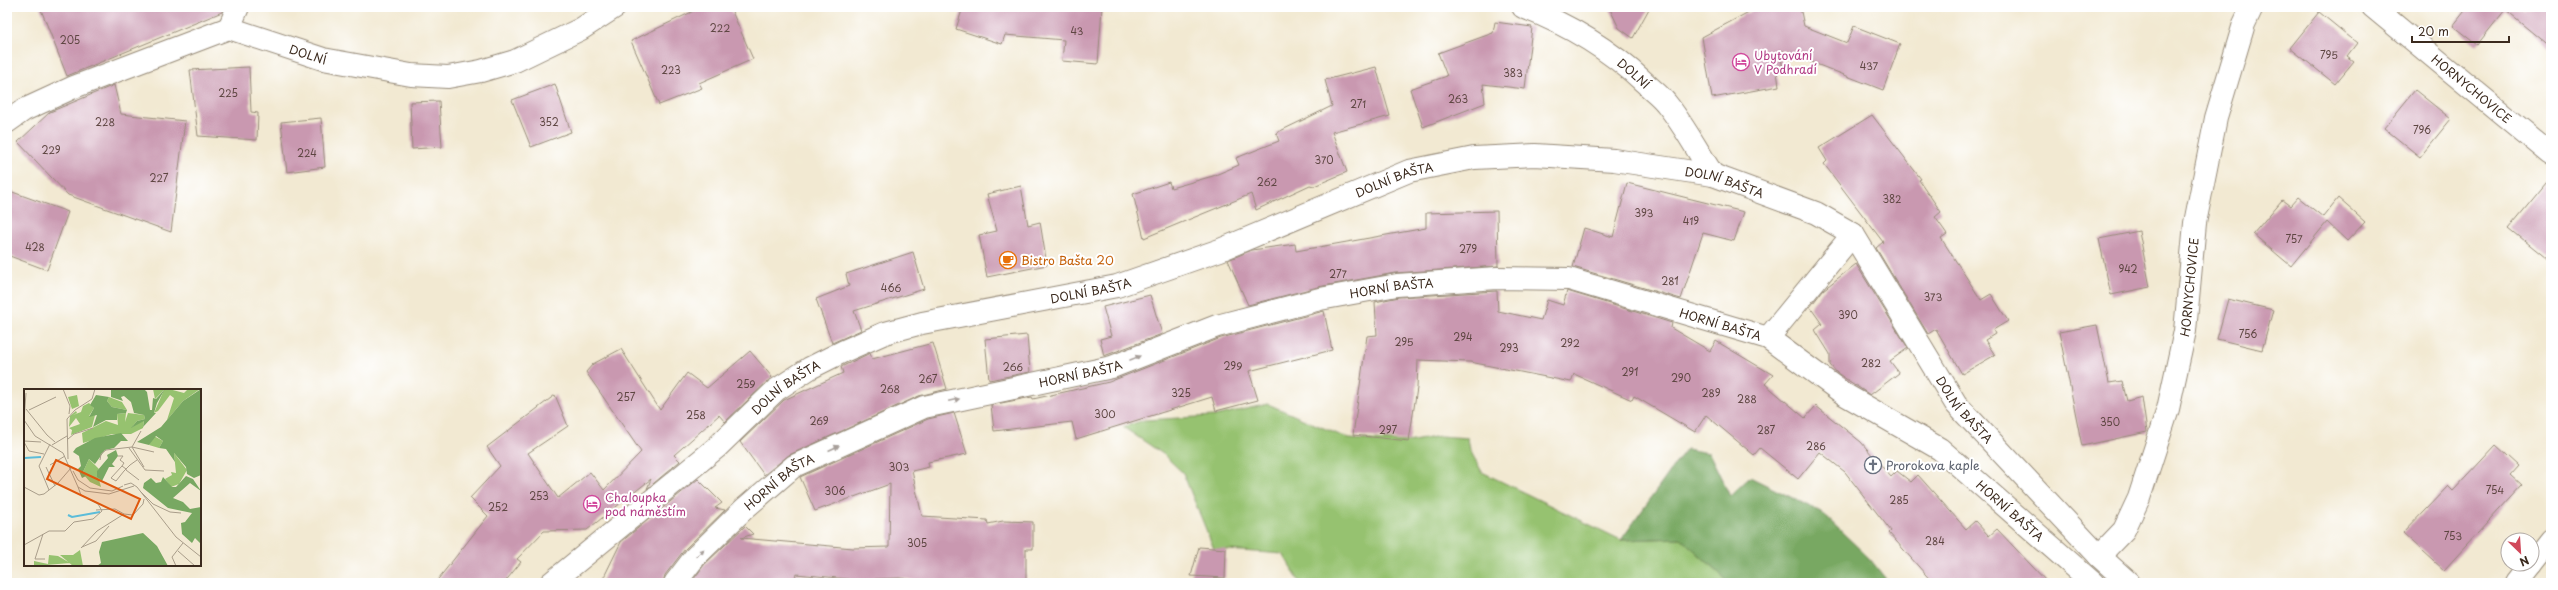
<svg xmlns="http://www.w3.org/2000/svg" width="2558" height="590" font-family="'Playpen Sans',sans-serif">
<rect width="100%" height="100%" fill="#fff"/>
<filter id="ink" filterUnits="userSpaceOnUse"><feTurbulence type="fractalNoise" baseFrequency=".025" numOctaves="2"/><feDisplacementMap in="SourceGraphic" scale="8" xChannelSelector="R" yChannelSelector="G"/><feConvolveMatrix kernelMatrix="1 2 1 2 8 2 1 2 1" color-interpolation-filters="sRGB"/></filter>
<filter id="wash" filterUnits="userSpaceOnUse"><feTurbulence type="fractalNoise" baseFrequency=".012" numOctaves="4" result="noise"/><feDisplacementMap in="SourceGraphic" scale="16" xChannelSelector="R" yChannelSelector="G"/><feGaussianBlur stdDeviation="0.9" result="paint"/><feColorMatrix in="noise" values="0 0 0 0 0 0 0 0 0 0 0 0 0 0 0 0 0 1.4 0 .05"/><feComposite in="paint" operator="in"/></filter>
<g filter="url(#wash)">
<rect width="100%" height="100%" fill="#f2e9d2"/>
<polygon fill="#96c26f" stroke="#687646" points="1268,404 1349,439 1408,442 1440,436 1468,438 1470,450 1482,472 1621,540 1681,538 1730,583 1300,583 1283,554 1214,549 1183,473 1163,454 1123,427 1144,420 1214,416"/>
<polygon fill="#78a862" stroke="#5a6940" points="1686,449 1709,453 1730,496 1750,477 1821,512 1870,559 1889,583 1730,583 1681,538 1621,540"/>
<g id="blocks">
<g fill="#c998b0">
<polygon points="40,7 224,7 222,12 67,76"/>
<polygon points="702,7 730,7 753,59 699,83 702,88 659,105 631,41"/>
<polygon points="963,7 1102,7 1098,64 1062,61 1064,40 1005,35 1002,44 956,29"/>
<polygon points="1609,7 1650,7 1633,38 1619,28"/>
<polygon points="1758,7 1800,7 1804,26 1847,43 1854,26 1900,44 1883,90 1780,50 1783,71 1777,72 1779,86 1712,98 1702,37"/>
<polygon points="2468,7 2551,7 2551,48 2505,10 2477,45 2453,26"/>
<polygon points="2319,12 2357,43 2347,56 2354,61 2335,84 2290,48"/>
<polygon points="1495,22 1532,27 1525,89 1483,84 1485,103 1423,127 1410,89 1447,76 1438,53 1493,33"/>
<polygon points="249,67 251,112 258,113 257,140 198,136 190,70"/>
<polygon points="1376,67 1390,116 1332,132 1347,172 1314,186 1310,185 1256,210 1251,194 1144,238 1133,194 1169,182 1171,188 1213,176 1239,165 1236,158 1279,141 1276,133 1332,106 1325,80"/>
<polygon points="555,84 571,132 531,147 512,100"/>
<polygon points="114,85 121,114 185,121 171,232 68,195 18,142 50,112"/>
<polygon points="2415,90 2451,119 2420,157 2384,128"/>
<polygon points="439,101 442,147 412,149 410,102"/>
<polygon points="1872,115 1921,179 1919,180 1941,212 1935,217 1947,234 1941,238 1981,300 1991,294 2008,321 1993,330 1995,334 1985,340 1995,355 1962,374 1936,329 1928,334 1876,248 1883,242 1824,164 1827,161 1819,148"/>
<polygon points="321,118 325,167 287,172 281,122"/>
<polygon points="2551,177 2551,262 2509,228"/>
<polygon points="1627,183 1744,212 1734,241 1703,233 1681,299 1573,267 1584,228 1613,237"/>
<polygon points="1021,186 1028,225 1040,222 1047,265 987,277 979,235 997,231 987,194"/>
<polygon points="7,190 68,212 47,270 7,255"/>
<polygon points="2298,197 2323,217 2338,198 2365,222 2347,241 2327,222 2291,266 2253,234 2282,200 2290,206"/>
<polygon points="1497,211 1498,266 1395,273 1318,287 1248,305 1228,260 1252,250 1295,244 1296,251 1426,228 1426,213"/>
<polygon points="2139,231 2150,287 2111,295 2099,239"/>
<polygon points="913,252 924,289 854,311 861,330 832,343 816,299 849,286 846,274"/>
<polygon points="1856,264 1908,348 1890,361 1899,373 1870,395 1837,373 1830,365 1830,354 1815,330 1822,324 1810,307 1823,290"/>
<polygon points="1497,291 1498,311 1541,320 1547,300 1563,305 1567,291 1672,323 1671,328 1710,351 1716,341 1773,375 1765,384 1805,418 1816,406 1861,442 1891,477 1897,471 1911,482 1918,475 1966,529 1975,521 1989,536 1997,529 2048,583 1933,583 1889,533 1891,531 1845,472 1820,452 1798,479 1760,448 1754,455 1706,415 1695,432 1634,396 1632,400 1574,374 1571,382 1470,362 1418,360 1417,388 1409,441 1353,435 1367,336 1377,335 1375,302 1399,297"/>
<polygon points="1150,295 1162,334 1104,356 1100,339 1111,336 1103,307"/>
<polygon points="2228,299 2273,310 2262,350 2217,339"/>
<polygon points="1324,311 1332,350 1249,371 1258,400 1216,411 1212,397 1076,439 1072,422 994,431 991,405 1032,397 1033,399 1109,382 1221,338"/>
<polygon points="2097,325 2109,383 2122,381 2127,401 2142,397 2147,432 2082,446 2059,332"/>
<polygon points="1027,335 1030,372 989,380 985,339"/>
<polygon points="933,343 947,389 919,396 789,455 764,475 740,442 784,400 843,373 841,367 870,353 872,359"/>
<polygon points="621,349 660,410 687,373 707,388 750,351 772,377 725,422 719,415 674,455 680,461 647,489 651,479 587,530 544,531 517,559 521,562 504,583 435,583 488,516 470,498 500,466 487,447 555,395 568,426 528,453 558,498 590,472 604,490 641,452 586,372 593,364"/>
<polygon points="954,413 967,454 928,462 929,467 912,471 922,516 987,520 988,524 1003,521 1033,522 1033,549 1026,549 1026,583 930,583 900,578 875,579 875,583 848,583 848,579 796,574 794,583 691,583 704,565 745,526 753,534 741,538 853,548 889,547 890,484 815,511 800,477 928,419"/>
<polygon points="2496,445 2519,466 2511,475 2522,485 2444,570 2403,533 2448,486 2453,491"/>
<polygon points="698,479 722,503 715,508 725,510 685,549 665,575 663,583 601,583 621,542"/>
<polygon points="1199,547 1226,549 1225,578 1191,576"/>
</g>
</g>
</g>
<g filter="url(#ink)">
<use href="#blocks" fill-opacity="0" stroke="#968a78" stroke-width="1"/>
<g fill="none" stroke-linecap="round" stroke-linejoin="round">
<g stroke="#968a78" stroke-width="24">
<g id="minor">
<path id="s1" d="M 1523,7 C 1569,25 1608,48 1644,82 C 1651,89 1660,95 1666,103 C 1684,125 1698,152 1713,175"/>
<path id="s2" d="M 2373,7 L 2551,154"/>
<polyline points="229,28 238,7"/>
<path id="s3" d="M 7,122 L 24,110 L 74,87 L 229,28 L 323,59 L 411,75 L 448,77 L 481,71 L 515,61 L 581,29 L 615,7"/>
<polyline points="1768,338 1853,234"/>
<path id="s4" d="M 2099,556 L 2124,530 L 2139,498 L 2168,409 L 2185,331 L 2195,223 L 2216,118 L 2244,24 L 2252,7"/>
<polyline points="2532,564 2551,540"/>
<path id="s5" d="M 551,583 L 716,448 L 776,390 L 810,368 L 844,351 L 885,333 L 922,323 L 1117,286 L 1220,250 L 1409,171 L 1474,158 L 1535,155 L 1614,160 L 1713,175 L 1816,213 L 1853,234 L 1956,404 L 2099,556 L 2129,583"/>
<path id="s6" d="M 675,583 L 695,557 L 744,509 L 794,466 L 924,407 L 1112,367 L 1217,326 L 1320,299 L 1397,285 L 1497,278 L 1569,279 L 1768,338 L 1844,394 L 1940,449 L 2093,583"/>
<polyline points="2517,583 2532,564"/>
</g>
</g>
<use href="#minor" stroke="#fff" stroke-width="22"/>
</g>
<defs><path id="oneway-solid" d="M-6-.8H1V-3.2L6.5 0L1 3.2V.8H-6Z"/></defs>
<g fill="#a79f9a">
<use href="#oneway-solid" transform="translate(1135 358) rotate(-22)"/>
<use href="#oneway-solid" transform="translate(954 400) rotate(-12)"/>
<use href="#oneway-solid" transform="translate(834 448) rotate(-24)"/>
<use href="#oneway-solid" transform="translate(700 553) rotate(-45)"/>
</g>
</g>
<defs>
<g id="hotel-ring" transform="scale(0.9)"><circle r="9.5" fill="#fff" stroke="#d1479c" stroke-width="1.5"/><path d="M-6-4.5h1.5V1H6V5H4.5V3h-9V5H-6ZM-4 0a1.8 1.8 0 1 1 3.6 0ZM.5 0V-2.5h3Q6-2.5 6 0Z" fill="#d1479c"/></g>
<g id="cafe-ring" transform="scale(0.9)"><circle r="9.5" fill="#fff" stroke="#e8710a" stroke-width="1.5"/><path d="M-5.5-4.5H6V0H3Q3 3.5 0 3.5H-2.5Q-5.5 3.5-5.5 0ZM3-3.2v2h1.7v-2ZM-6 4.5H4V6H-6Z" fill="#e8710a"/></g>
<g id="church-ring" transform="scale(0.9)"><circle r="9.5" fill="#fff" stroke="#6b7280" stroke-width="1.5"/><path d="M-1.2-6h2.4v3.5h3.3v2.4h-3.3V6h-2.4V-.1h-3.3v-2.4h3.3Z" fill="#6b7280"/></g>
</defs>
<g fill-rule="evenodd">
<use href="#hotel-ring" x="1741" y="62"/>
<use href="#cafe-ring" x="1008" y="260"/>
<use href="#church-ring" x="1873" y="465"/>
<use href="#hotel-ring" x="592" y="504"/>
</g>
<g text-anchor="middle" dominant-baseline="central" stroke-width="4" stroke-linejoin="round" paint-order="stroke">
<g font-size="10" fill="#5e4642">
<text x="720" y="27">222</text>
<text x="1077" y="30">43</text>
<text x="70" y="39">205</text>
<text x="2329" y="54">795</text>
<text x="1869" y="65">437</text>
<text x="671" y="69">223</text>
<text x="1513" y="72">383</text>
<text x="228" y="92">225</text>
<text x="1458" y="98">263</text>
<text x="1358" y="103">271</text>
<text x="105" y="121">228</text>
<text x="549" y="121">352</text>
<text x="2422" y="129">796</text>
<text x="51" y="149">229</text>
<text x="307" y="152">224</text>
<text x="1324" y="159">370</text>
<text x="159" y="177">227</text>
<text x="1267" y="181">262</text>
<text x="1892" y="198">382</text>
<text x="1644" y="212">393</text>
<text x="1691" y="220">419</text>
<text x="2294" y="238">757</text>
<text x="35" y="246">428</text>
<text x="1468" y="248">279</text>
<text x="2128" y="268">942</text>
<text x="1338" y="273">277</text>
<text x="1670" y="280">281</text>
<text x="891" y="287">466</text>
<text x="1933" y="296">373</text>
<text x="1848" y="314">390</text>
<text x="2248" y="333">756</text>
<text x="1463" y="336">294</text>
<text x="1404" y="341">295</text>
<text x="1570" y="342">292</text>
<text x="1509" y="347">293</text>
<text x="1871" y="362">282</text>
<text x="1233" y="365">299</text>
<text x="1013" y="366">266</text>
<text x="1630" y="371">291</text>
<text x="1681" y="377">290</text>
<text x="928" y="378">267</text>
<text x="746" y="383">259</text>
<text x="890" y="388">268</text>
<text x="1181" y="392">325</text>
<text x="1711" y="392">289</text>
<text x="626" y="396">257</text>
<text x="1747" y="398">288</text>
<text x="1105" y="413">300</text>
<text x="696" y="414">258</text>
<text x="819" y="420">269</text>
<text x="2110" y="421">350</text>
<text x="1388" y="429">297</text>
<text x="1766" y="429">287</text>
<text x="1816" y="445">286</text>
<text x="899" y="466">303</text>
<text x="2495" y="489">754</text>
<text x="835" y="490">306</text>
<text x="539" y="495">253</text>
<text x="1899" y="499">285</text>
<text x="498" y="506">252</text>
<text x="2453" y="535">753</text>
<text x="1935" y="540">284</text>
<text x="917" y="542">305</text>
</g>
<g font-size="12" fill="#3b2a1e" stroke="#fff">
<text stroke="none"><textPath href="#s3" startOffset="325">DOLNÍ</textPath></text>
<text stroke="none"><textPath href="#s1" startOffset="130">DOLNÍ</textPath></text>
<text stroke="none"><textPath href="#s2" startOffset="128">HORNYCHOVICE</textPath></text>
<text stroke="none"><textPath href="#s5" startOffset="954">DOLNÍ BAŠTA</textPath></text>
<text stroke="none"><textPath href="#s5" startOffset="1290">DOLNÍ BAŠTA</textPath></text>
<text stroke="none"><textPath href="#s4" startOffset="289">HORNYCHOVICE</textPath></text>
<text stroke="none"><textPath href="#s6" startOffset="794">HORNÍ BAŠTA</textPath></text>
<text stroke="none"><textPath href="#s5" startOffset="630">DOLNÍ BAŠTA</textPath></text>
<text stroke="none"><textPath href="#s6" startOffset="1130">HORNÍ BAŠTA</textPath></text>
<text stroke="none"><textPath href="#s6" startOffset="470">HORNÍ BAŠTA</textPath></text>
<text stroke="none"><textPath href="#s5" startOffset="306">DOLNÍ BAŠTA</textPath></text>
<text stroke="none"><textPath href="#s5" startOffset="1638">DOLNÍ BAŠTA</textPath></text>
<text stroke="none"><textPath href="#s6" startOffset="146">HORNÍ BAŠTA</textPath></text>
<text stroke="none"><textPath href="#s6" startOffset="1478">HORNÍ BAŠTA</textPath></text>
</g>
<g font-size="12" fill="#b23c85" stroke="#fff" text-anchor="start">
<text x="1754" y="55">Ubytování<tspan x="1754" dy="14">V Podhradí</tspan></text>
<text x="605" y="497">Chaloupka<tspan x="605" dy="14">pod náměstím</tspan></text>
</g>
<g font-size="12" fill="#c56008" stroke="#fff" text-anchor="start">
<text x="1021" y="260">Bistro Bašta 20</text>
</g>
<g font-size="12" fill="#5b616d" stroke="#fff" text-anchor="start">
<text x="1886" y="465">Prorokova kaple</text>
</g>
</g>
<g transform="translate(24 389)">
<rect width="177" height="177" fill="#f2e9d2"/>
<path d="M 129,0 L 145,0 L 160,4 L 164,0 L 176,0 L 159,12 L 143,31 L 150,9 L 146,6 L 134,22 L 130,24 L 140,1 L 131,10 ZM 53,6 L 55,17 L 48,20 L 44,8 ZM 85,8 L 98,13 L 103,21 L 88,18 L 83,12 ZM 65,14 L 70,19 L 65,27 L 71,26 L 68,38 L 47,46 L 48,41 L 45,39 L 56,35 L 52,29 L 45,38 L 46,27 L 52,22 L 53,24 L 49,26 L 57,23 L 59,17 ZM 102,24 L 101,33 L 104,24 L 120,26 L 121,30 L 113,32 L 108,38 L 120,31 L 119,39 L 107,45 L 88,45 L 59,54 L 58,44 L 82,32 L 94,36 L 93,25 ZM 130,47 L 139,52 L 135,59 L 125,56 ZM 150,64 L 163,81 L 155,95 L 147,98 L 141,90 L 148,86 L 147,83 L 152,84 ZM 65,70 L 75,80 L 73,83 L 77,98 L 66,93 L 60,86 L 59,83 ZM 56,161 L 59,177 L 49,177 L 36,166 L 49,166 ZM 25,166 L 34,167 L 46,174 L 10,177 L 10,172 L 24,175 Z" fill="#96c26f"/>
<path d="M 83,0 L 120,0 L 123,3 L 126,21 L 128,21 L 129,9 L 132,10 L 141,0 L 133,14 L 130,24 L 132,24 L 119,38 L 120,32 L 107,39 L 113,32 L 121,30 L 120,26 L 110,24 L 107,13 L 100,7 L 97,8 L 99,12 L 87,8 L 87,1 ZM 177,0 L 177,86 L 170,89 L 163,85 L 162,78 L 150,64 L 151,73 L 142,60 L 135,59 L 139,52 L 132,47 L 125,56 L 113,53 L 137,38 L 159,12 ZM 72,6 L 85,8 L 83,12 L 88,18 L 103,21 L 102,24 L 93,25 L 93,31 L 82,31 L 69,38 L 73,26 L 65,28 L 70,19 L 66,16 ZM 97,44 L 104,52 L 97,52 L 90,59 L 81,61 L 71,75 L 65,70 L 59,83 L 62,87 L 58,89 L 54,80 L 57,77 L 55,67 L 49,63 L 52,59 L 71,49 ZM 92,61 L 94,67 L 88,75 L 91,78 L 85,78 L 78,92 L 73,88 L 73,82 L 84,69 L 83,66 ZM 162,87 L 169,90 L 177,102 L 166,94 L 149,109 L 159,113 L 166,120 L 177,118 L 177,155 L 171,149 L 168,154 L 158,145 L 157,134 L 161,133 L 168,124 L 144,119 L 119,99 L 120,94 L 127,89 L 132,94 L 137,93 L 139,88 L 148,98 L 152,98 ZM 119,144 L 133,157 L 144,177 L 73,177 L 77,174 L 75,163 L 78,153 Z" fill="#78a862"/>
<path fill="none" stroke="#5bbcd9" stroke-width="2" d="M 0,69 L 17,68M 44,126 L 48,128 L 76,123"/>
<path fill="none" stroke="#a99d8a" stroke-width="1" d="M 39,0 L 46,17 L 45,25M 2,4 L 0,31 L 11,47 L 39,64 L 54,98 L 61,102 L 85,105 L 110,97M 2,20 L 23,46 L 31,53M 5,21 L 32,8M 44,50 L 50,45 L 69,39M 0,52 L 17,53M 0,53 L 5,62 L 20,65M 28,56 L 43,47M 108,58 L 120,78M 108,58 L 130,63M 105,59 L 121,81 L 140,82M 94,67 L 99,67 L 96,71 L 100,74 L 98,77M 44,70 L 43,30 L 51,21 L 68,10 L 71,0M 76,71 L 77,65 L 82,61 L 108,58 L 117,42M 113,71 L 106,76 L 100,82 L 92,92 L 87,89 L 98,77 L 102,80 L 102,81 L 115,91M 26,76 L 41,67M 22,78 L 31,97M 49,82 L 54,91 L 66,99 L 88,102 L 99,97M 100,96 L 107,94 L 113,98 L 152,148 L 177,168M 0,98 L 15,106 L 20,105 L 34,94 L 47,79M 54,98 L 57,106 L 74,115 L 78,122M 25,101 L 15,77 L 26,55M 117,103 L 129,115 L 146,123 L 157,124M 72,121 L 91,120 L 100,125 L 109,126 L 119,115 L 120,110M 19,145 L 11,170 L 21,170M 0,156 L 25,142 L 41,142 L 50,133 L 69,130 L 78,122M 58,158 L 72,152 L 85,137M 57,159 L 73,142 L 100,125M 154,162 L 171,177M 152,177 L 148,168 L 159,154"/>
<path fill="#df570d" fill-opacity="0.15" stroke="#df570d" stroke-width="2" d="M 32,71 L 116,110 L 107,130 L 23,90 Z"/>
<rect width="177" height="177" fill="none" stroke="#3b2a1e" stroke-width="2"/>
</g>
<rect width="2558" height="590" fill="none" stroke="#fff" stroke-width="24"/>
<g transform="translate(2520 552) rotate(155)"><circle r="19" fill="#ffffff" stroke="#b1aaa5"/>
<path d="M0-3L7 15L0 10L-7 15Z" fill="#d1495b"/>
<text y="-6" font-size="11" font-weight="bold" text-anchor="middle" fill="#3b2a1e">N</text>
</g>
<path d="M2412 36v6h97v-6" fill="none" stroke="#3b2a1e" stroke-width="2"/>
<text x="2418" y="36" font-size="12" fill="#3b2a1e" stroke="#ffffff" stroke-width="3" paint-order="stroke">20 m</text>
</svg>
